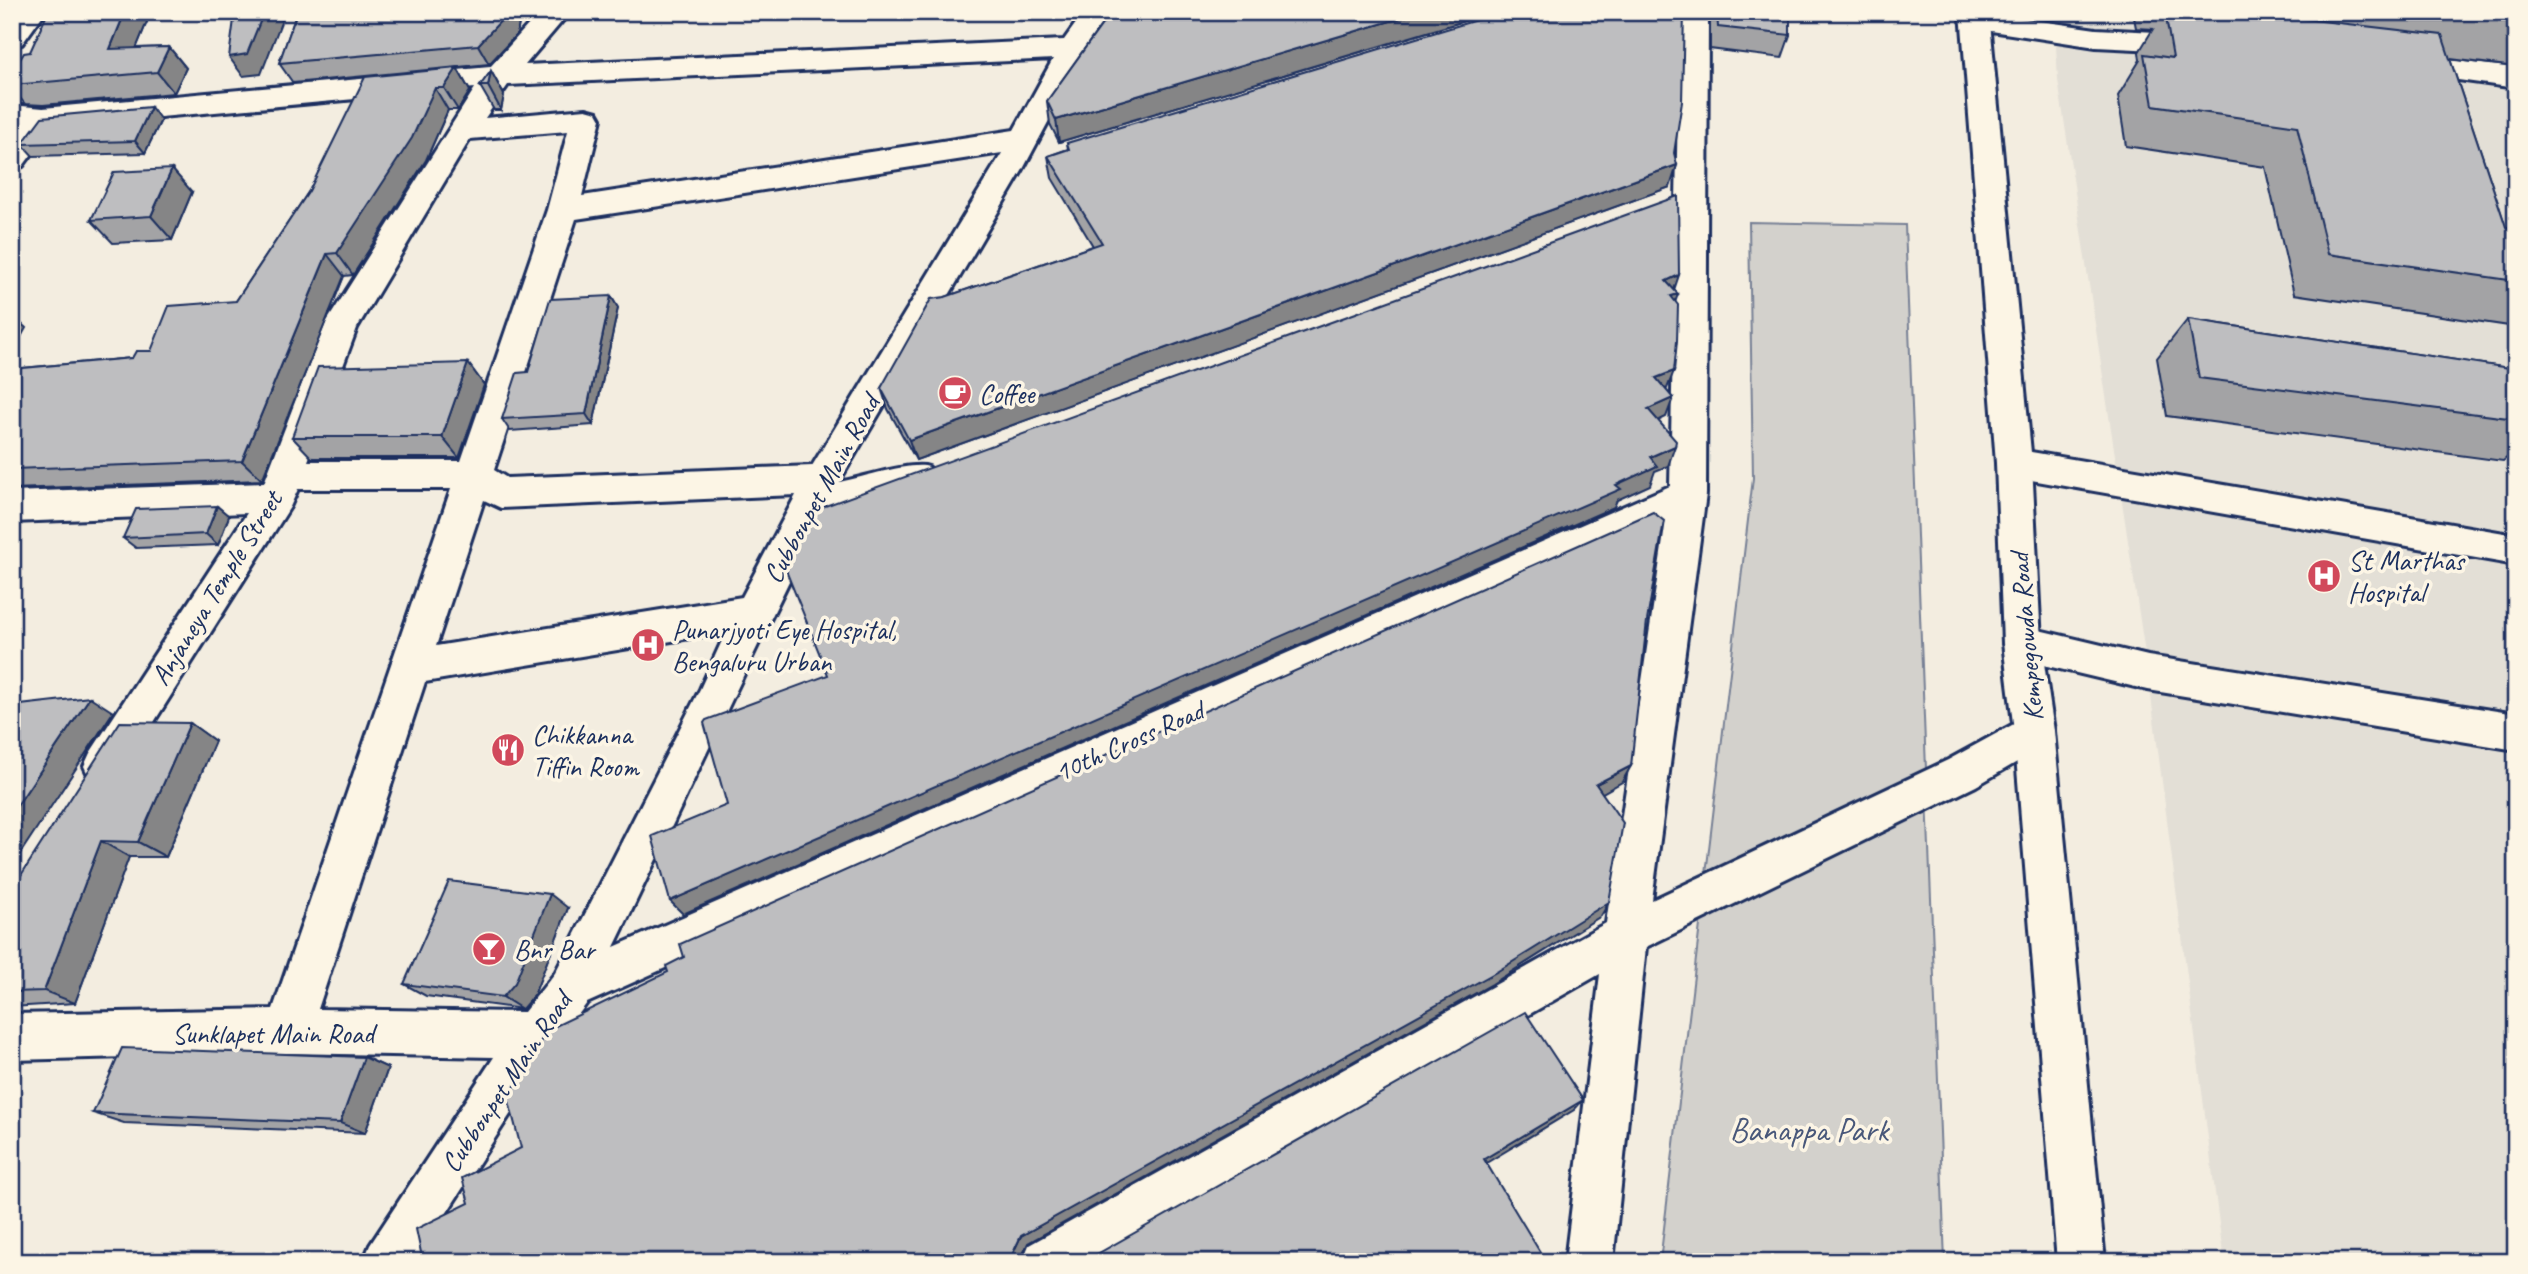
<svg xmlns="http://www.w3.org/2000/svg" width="2528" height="1274" font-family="Caveat,sans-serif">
<rect width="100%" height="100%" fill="#f3ede0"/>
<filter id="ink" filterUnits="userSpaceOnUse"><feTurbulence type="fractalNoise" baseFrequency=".0143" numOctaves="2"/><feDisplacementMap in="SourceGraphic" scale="14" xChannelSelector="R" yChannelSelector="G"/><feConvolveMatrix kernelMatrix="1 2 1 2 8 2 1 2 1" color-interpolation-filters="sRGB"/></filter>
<g filter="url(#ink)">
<polygon fill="#e3dfd6" points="2054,12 2516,12 2516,1262 2224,1262 2148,673 2058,80"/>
<polygon fill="#d3d1cc" stroke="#778095" stroke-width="2" points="1749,222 1905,225 1945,1262 1660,1262 1753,478"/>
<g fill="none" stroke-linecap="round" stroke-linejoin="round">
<g stroke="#1b2f5e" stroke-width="6">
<g id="minor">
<polygon points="16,12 45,12 22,44 12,47 12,18"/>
<path d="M 540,12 L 570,12 L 525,65 L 1064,40 L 1084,12 L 1113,12 L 1086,51 L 1022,171 L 839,482 C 862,478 911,461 929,467 L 934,477 L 929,487 L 896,499 L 822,515 C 750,657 684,803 614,947 L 1670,486 L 1680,12 L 1708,12 L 1706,494 L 1652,900 L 1948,760 L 2034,713 L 2048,718 L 2054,731 L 2048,744 L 1976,786 L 1646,947 L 1613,1262 L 1565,1262 L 1600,974 L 1094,1262 L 1022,1262 L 1029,1245 L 1606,923 L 1666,520 L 587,1003 L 551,1051 L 415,1262 L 363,1262 L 370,1245 L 494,1057 L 288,1053 L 12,1060 L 12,1014 L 273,1009 L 451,489 L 298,489 L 290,507 L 118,779 L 104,784 L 90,779 L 84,766 L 90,753 L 247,513 L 12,522 L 12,492 L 264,483 L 324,326 L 475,88 L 52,127 L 23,166 L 12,169 L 12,137 L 21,126 L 12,125 L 12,105 L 43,108 L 490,67 ZM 1053,59 L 1014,130 L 582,196 L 601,119 L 597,112 L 586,109 L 485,118 L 508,85 ZM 568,131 L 547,210 L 461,461 L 308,461 L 357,328 L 470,139 ZM 1002,153 L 812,466 L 507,478 L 494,470 L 576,219 ZM 796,495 L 742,597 L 436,646 L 484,500 L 501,508 ZM 726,632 L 700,689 L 555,973 L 524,1012 L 318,1009 L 425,682 Z"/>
<polygon points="1976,12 2096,29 2197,34 2207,37 2211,43 2207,49 2197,52 2096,47 1965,27 1961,21 1965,15"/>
<polygon points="2403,55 2516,68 2516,88 2393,71 2388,64 2393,57"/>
<polygon points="2014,449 2516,535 2516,565 2014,477 2001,473 1996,463 2001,453"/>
<polygon points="2022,626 2148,656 2516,714 2516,750 2148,690 2022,660 2008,655 2003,643 2008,631"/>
</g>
</g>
<g stroke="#1b2f5e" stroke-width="6">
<polygon id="major" points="1961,12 1989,12 2032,463 2041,643 2054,731 2105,1262 2057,1262 2014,731 2003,643 1996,463"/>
</g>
<use href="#minor" fill="#fcf5e5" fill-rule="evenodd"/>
<use href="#major" fill="#fcf5e5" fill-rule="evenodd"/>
</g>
<g fill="#a3a3a5" stroke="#1b2f5e" stroke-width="2">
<polygon points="151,12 136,48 169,47 186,68 174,93 43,105 25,104 12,89 12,72 30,52"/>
<polygon points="297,12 521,12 517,34 489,64 293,83 279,63"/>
<polygon points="1101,12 1494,12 1059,142 1050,124 1047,101 1102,24"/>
<polygon points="1710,12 1790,12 1790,35 1782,58 1710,49"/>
<polygon points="2133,12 2516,12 2516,67 2450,59 2506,227 2516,229 2516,327 2294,294 2265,167 2126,146 2118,96 2140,60 2139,52 2153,29 2136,28"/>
<polygon points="457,68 470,91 458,110 448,110 426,160 353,275 344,276 262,480 12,489 12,369 132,358 151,351 236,301 309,191"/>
<polygon points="491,71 504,95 501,110 494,110 480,86"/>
<polygon points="161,120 145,153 33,156 22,144"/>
<polygon points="1067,143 1674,153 1677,165 1670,187 916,460 888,409 881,388 945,297 1093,246 1052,178 1048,156 1068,149"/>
<polygon points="192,192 172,240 113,243 91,220"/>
<polygon points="611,296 618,308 593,425 510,431 502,419 528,372"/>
<polygon points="2188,319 2516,369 2516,450 2503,461 2167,416 2157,358"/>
<polygon points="468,363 484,385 459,458 312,458 292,437"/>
<polygon points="217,506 229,516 218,545 136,548 123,538"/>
<polygon points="190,723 215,741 166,857 129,857 75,1003 12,1007 12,890"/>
<polygon points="568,908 534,995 522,1009 426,996 404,984"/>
<polygon points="364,1057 388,1068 365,1133 124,1123 93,1113"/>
</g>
<g fill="#858586" stroke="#1b2f5e" stroke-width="2">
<polygon points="125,12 151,12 127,71 110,49"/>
<polygon points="264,12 285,12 261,74 243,76 229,57"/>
<polygon points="507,12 521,12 517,34 489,64 478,45"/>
<polygon points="1101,12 1117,12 1103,31"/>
<polygon points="1421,12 1494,12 1059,142 1056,120"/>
<polygon points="169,47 186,68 174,93 157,72"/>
<polygon points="457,68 470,91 458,110 444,88"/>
<polygon points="491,71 504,95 501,110 488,86"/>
<polygon points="435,88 448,110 426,160 353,275 337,253"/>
<polygon points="151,107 161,120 145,153 135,141"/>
<polygon points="12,124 16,128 12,133"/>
<polygon points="1677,165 1670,187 916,460 909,440"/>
<polygon points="172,169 192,192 172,240 151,216"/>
<polygon points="327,254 344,276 262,480 242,461"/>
<polygon points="1679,275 1672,296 1678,294 1671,314 1666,281"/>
<polygon points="611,296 618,308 593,425 586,414"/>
<polygon points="12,315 26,328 12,353"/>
<polygon points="468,363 484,385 459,458 442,437"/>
<polygon points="1674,371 1666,391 1656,378"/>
<polygon points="1673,398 1666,417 1641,429 1648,409"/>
<polygon points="1675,446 1668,466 1655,471 1650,485 1617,500 1614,507 683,914 670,901 1616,485 1650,457"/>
<polygon points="217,506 229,516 218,545 206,534"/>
<polygon points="90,697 113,712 12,866 12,813"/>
<polygon points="190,723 215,741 166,857 138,842"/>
<polygon points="1631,766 1622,782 1588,801 1596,784"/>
<polygon points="101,841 129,857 75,1003 44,991"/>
<polygon points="550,894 568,908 534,995 522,1009 503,997"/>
<polygon points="1609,902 1601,916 1492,984 1028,1243 1020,1261 1015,1258 1012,1255 1021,1236"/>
<polygon points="364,1057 388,1068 365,1133 340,1123"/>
<polygon points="1583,1100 1574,1110 1478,1168 1484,1159"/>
</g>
<g fill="#bebec0" stroke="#1b2f5e" stroke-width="2">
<polygon points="48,12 125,12 110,49 169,47 157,72 24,84 12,83 12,72 24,53 30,52"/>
<polygon points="235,12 264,12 247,54 229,57"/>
<polygon points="297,12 507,12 507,14 478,45 279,63"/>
<polygon points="1111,12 1421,12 1056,120 1047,101"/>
<polygon points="1503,12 1684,12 1682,102 1674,153 1677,165 909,440 881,388 931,299 945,297 1102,243 1048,156 1069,149 1067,143"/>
<polygon points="1717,12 1790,12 1790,35 1718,27"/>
<polygon points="2165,12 2211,12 2278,16 2442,35 2506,227 2516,229 2516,281 2328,254 2297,126 2153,105 2144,54 2173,58"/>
<polygon points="2445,12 2516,12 2516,21"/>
<polygon points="457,68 444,88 435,88 412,138 337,253 327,254 242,461 12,469 12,369 132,358 136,351 151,351 169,306 236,301 309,191 365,77"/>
<polygon points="491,71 488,86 480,86"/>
<polygon points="151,107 135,141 22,144 42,117"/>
<polygon points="172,169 151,216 91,220 114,172"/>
<polygon points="1678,196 1679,275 1666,281 1678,294 1671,296 1678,305 1677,341 1674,371 1656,378 1673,398 1648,409 1676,441 1675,446 1650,457 1657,466 1616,485 1621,489 670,901 652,836 727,805 704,723 706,720 828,675 787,573 787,564 814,510"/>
<polygon points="611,296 586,414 502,419 517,373 528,372 550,299"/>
<polygon points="2188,319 2516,369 2516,419 2199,378"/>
<polygon points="468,363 442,437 292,437 318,367"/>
<polygon points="217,506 206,534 123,538 136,509"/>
<polygon points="1653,512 1664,521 1647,621 1631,766 1596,784 1623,823 1609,902 1498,971 1021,1236 1012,1255 1015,1258 1090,1258 1525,1012 1583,1100 1484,1159 1546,1262 423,1262 416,1229 469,1203 462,1178 521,1148 508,1098 547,1030 668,972 666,966 684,957 680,944"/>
<polygon points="90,697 12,813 12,706"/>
<polygon points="120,722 190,723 138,842 101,841 44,991 12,992 12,890 14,886"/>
<polygon points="449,881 550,894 515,983 503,997 404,984"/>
<polygon points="122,1048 364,1057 340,1123 93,1113"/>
</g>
</g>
<defs>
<g id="cafe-disc" transform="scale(1.75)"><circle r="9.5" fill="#d1495b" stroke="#fcf5e5"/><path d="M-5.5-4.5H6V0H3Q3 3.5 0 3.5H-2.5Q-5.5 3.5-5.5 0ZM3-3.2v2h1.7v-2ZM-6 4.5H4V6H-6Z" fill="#fff"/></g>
<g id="hospital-disc" transform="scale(1.75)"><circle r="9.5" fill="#d1495b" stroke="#fcf5e5"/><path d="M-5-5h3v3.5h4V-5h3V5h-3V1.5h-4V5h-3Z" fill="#fff"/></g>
<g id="restaurant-disc" transform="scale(1.75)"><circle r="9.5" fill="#d1495b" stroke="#fcf5e5"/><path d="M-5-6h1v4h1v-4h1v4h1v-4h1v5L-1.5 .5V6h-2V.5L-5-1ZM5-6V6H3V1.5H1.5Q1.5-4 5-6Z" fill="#fff"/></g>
<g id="bar-disc" transform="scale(1.75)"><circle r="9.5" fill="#d1495b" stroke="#fcf5e5"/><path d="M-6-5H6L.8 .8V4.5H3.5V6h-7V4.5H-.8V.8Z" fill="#fff"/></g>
</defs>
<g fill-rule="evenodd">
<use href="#cafe-disc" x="955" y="393"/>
<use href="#hospital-disc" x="2324" y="576"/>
<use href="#hospital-disc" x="648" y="645"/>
<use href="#restaurant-disc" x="508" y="750"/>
<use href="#bar-disc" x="489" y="949"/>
</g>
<g text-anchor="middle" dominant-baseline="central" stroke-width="7" stroke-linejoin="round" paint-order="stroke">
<g font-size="28" fill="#1b2f5e" stroke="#fcf5e5" text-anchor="start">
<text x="979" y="393">Coffee</text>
<text x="2348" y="560">St Marthas<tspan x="2348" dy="32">Hospital</tspan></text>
<text x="672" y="629">Punarjyoti Eye Hospital,<tspan x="672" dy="32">Bengaluru Urban</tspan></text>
<text x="532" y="734">Chikkanna<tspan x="532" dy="32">Tiffin Room</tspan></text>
<text x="514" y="949">Bnr Bar</text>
</g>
<g font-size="28" fill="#1b2f5e" stroke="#fcf5e5">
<text transform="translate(821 489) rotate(-61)">Cubbonpet Main Road</text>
<text transform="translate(216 588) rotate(-58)">Anjaneya Temple Street</text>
<text transform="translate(2026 637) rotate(-95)">Kempegowda Road</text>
<text transform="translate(1129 741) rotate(-24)">10th Cross Road</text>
<text x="273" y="1033">Sunklapet Main Road</text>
<text transform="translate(506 1082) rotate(-56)">Cubbonpet Main Road</text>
</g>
<g font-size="33" fill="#49587a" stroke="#fcf5e5">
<text x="1809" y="1130">Banappa Park</text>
</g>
</g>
<rect width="2528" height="1274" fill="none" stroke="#fcf5e5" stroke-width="42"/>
<rect x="21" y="21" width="2486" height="1232" fill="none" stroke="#1b2f5e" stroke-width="2.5" filter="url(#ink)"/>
</svg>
